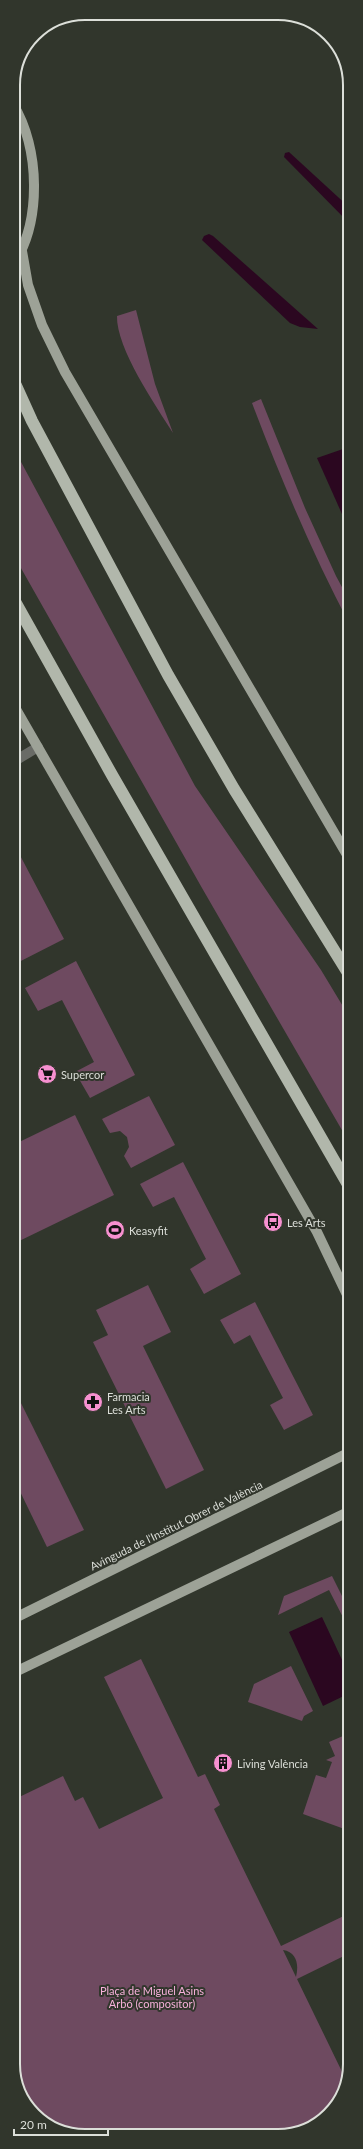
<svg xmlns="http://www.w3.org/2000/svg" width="363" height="2149" font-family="Lato,sans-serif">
<rect width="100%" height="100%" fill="#31362c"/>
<g fill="#6e4a60" fill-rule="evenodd">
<path d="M 136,310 L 155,384 L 173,433 C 156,406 116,348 117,316 Z"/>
<path d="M 261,399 L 305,508 L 336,576 L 350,602 L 350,625 C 312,553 281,479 252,403 Z"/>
<polygon points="13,447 195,786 321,970 350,1018 350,1144 202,888 13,554"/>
<polygon points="13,842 64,939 13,965 13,933 17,931 13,924"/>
<polygon points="76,961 135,1075 90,1098 75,1072 94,1062 62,1000 38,1011 25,988"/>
<polygon points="149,1096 175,1145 131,1168 124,1156 129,1147 127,1137 120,1131 110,1133 102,1119"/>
<polygon points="75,1115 114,1195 13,1244 13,1145"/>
<polygon points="183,1162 241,1274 204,1294 190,1269 206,1259 174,1197 153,1207 140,1184"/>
<polygon points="148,1285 171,1332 143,1346 204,1470 166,1489 93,1342 108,1335 96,1310"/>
<polygon points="255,1302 313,1415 284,1430 270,1405 283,1398 250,1335 234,1344 220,1320"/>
<polygon points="13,1387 84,1530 47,1547 13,1477"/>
<polygon points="332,1576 350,1612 350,1631 329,1590 278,1615 284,1596"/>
<path d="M 141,1659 L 198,1777 L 205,1774 L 220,1805 L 214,1809 L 281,1946 L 350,1913 L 350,1953 L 297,1979 L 347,2082 L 345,2092 L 329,2115 L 283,2136 L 66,2134 L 31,2111 L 13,2069 L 13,1800 L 63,1776 L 75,1801 L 83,1797 L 99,1829 L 163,1798 L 104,1677 ZM 283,1950 C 297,1952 299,1965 296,1977 Z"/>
<polygon points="291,1666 313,1711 304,1716 302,1721 248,1702 254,1684"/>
<polygon points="350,1733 350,1831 303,1814 316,1775 326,1778 332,1762 326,1760 335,1756 329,1742"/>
</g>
<g fill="#2b0720">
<polygon points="289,152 350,208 350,224 284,157 285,153"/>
<polygon points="209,234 213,236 318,329 300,327 290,323 202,240 204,236"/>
<polygon points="343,449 350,451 350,532 317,458"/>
<polygon points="322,1617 350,1677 350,1693 323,1706 289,1632"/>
</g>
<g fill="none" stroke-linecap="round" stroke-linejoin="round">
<polyline stroke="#696b66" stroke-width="10" points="13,762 38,747"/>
<g stroke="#9da297" stroke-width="10">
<path d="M 13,104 C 40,148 42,222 13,265"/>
<polyline points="22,251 28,285 42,325 65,372 350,860"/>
<polyline points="13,704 317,1232 350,1301"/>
<polyline points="13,1619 350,1452"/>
<polyline points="13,1673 350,1511"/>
</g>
<g stroke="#b1b7ab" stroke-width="12">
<polyline points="13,379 32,421 168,675 234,789 350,976"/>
<polyline points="13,598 112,775 350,1188"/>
</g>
</g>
<defs>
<g id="supermarket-disc" transform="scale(1)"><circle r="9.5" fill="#f690d0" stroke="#31362c"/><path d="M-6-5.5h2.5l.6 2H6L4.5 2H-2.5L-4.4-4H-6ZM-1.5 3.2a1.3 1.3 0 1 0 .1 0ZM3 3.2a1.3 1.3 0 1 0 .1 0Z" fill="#111"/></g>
<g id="bus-disc" transform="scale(1)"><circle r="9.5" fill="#f690d0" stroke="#31362c"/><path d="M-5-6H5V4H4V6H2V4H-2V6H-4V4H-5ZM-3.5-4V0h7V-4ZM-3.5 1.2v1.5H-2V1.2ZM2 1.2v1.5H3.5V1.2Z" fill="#111"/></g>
<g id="stadium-disc" transform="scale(1)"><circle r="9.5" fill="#f690d0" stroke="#31362c"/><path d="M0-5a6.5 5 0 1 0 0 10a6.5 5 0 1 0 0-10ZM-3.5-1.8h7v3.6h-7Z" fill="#111"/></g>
<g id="pharmacy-disc" transform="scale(1)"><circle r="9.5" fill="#f690d0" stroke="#31362c"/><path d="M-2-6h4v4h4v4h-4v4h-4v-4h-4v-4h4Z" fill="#111"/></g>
<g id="building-disc" transform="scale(1)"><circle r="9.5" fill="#f690d0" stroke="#31362c"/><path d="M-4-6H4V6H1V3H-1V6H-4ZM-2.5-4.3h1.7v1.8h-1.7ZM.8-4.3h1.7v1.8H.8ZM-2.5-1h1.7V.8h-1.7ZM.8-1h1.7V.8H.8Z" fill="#111"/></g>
</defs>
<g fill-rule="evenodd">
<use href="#supermarket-disc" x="47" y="1074"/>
<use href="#bus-disc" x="273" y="1222"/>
<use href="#stadium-disc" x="115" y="1230"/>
<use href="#pharmacy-disc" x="93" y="1402"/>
<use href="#building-disc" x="223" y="1763"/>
</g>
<g text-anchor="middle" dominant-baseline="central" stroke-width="4" stroke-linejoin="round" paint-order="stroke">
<g font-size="11" fill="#dcdfd9" stroke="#31362c" text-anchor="start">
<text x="61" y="1074">Supercor</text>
<text x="287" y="1222">Les Arts</text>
<text x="129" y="1230">Keasyfit</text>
<text x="107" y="1396">Farmacia<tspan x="107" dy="13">Les Arts</tspan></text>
<text x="237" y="1763">Living València</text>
</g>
<g font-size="11" fill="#dcdfd9" stroke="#31362c">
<text transform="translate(176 1525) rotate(-26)">Avinguda de l'Institut Obrer de València</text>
</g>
<g font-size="11" fill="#f8b1db" stroke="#31362c">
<text x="152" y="1990">Plaça de Miguel Asins<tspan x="152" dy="13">Arbó (compositor)</tspan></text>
</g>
</g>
<path d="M0 0H363V2149H0ZM85 20H278A65 65 0 0 1 343 85V2064A65 65 0 0 1 278 2129H85A65 65 0 0 1 20 2064V85A65 65 0 0 1 85 20Z" fill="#31362c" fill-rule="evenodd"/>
<path fill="none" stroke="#dcdfd9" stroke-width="2" d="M85 20H278A65 65 0 0 1 343 85V2064A65 65 0 0 1 278 2129H85A65 65 0 0 1 20 2064V85A65 65 0 0 1 85 20Z"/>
<path d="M14 2129v6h94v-6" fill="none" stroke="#dcdfd9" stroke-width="2"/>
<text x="20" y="2129" font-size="12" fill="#dcdfd9" stroke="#31362c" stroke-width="3" paint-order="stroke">20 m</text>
</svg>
